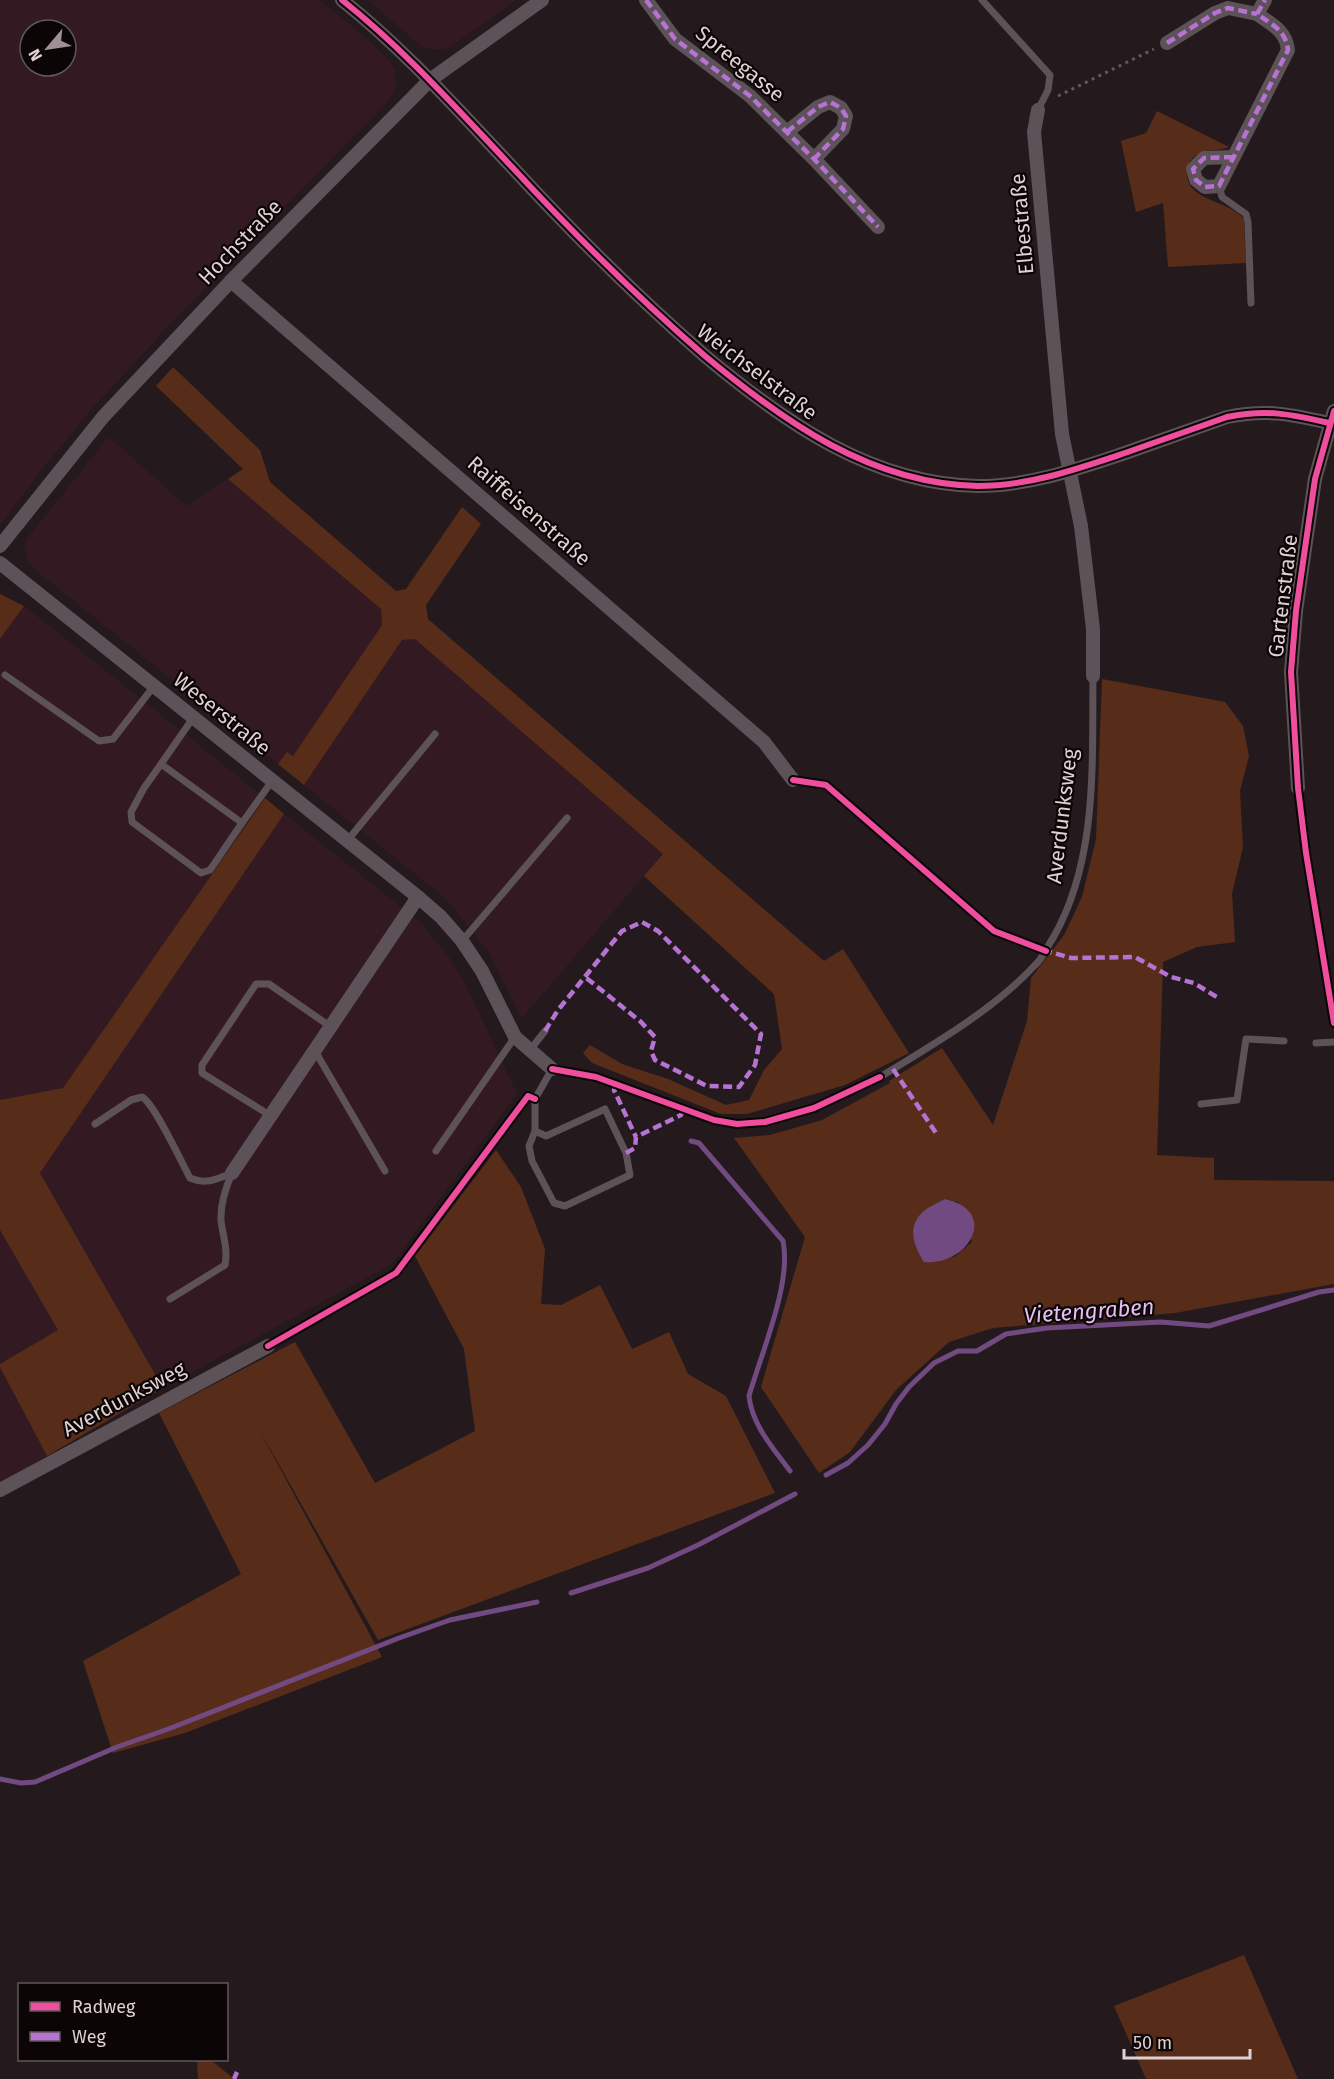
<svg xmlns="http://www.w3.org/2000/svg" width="1334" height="2079" font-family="'Fira Sans',sans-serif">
<rect width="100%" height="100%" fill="#241a1d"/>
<g fill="#331a22" fill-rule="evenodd">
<path d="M 0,0 L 318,0 L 356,29 L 390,61 L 395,71 L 396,84 L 393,94 L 385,104 L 174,320 L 95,405 L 42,469 L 0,525 ZM 30,30 L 66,30 L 66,66 L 30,66 Z"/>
<polygon points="368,0 516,0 452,46 441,50 422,47"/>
<polygon points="109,437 186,506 228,479 381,609 382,625 293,756 287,752 278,764 33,568 27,560 25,544 29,536"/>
<polygon points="24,606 265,798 63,1088 0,1100 0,639"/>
<polygon points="415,639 663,854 522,1018 488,951 451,905 438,892 304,785 402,640"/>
<polygon points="284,814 420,922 449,957 464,981 517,1094 392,1264 163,1388 40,1173"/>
<polygon points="0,1230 59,1330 0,1364"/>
<polygon points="0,1367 47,1456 0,1482"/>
</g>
<g fill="#572d1a" fill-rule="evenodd">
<path d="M 1157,111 L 1229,147 C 1218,152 1207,148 1198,154 C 1192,157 1188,163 1187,169 C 1183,202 1229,199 1244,219 L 1246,263 L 1168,267 L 1163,203 L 1136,212 L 1121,141 L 1146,133 Z"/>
<polygon points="173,367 260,450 270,482 396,591 406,589 462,507 481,524 426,605 428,619 824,961 843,949 909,1053 845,1085 747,1114 721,1114 592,1063 583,1053 590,1045 622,1064 668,1079 726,1105 749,1100 764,1070 782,1049 774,994 644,876 663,854 415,639 402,640 304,785 278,764 287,752 293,756 382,625 381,609 228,479 243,469 156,386"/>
<polygon points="0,594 24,606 0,639"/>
<path d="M 1102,679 L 1225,702 L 1243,726 L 1249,756 L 1240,791 L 1243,847 L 1232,894 L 1235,942 L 1197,947 L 1163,962 L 1157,1155 L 1214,1158 L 1214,1180 L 1334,1181 L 1334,1284 L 1175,1313 L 993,1328 L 949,1342 L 896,1390 L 850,1452 L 819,1473 L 761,1387 L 805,1237 L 734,1138 L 770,1135 L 822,1120 L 890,1083 L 889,1081 L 942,1048 L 993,1125 L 1027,1021 L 1031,978 L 1064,935 L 1082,897 L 1096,839 ZM 945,1199 L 958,1202 L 972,1242 L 953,1258 L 937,1204 Z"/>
<polygon points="265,798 284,814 40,1173 163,1388 47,1456 0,1367 0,1364 58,1330 0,1230 0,1100 63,1088"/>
<polygon points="496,1150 521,1187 545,1249 541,1304 561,1305 600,1285 632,1349 669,1332 688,1374 726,1396 775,1493 378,1640 256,1424 382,1657 185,1733 113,1753 83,1661 241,1574 159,1413 295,1342 375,1483 475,1431 464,1349 415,1256"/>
<polygon points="1244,1955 1298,2079 1146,2079 1114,2006"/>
<polygon points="197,2060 211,2060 234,2079 198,2079"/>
</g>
<path fill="#724a82" d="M 945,1199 C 1000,1211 969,1266 924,1262 C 914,1246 906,1226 924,1211 C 930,1206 938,1203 945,1199 Z"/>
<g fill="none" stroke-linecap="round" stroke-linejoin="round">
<g stroke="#724a82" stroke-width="5">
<path d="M 691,1141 L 699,1143 L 783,1241 C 792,1283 761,1354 749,1396 C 752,1425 773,1448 790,1471"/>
<polyline points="826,1475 848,1463 868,1445 885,1424 896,1404 909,1387 934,1363 958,1351 977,1351 1006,1334 1047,1328 1161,1322 1209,1326 1319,1292 1334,1290"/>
<polyline points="571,1593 648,1568 698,1545 795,1494"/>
<polyline points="0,1779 21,1783 35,1782 117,1747 171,1728 399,1638 450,1620 537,1602"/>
</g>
<polyline stroke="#61585d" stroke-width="3" stroke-dasharray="3 4.5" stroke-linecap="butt" points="1058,96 1154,49"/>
<g stroke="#5d5258" stroke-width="7">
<polyline points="982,0 1050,75 1048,90 1038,110"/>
<polyline points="1219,186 1222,197 1246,214 1248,222 1251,303"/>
<polyline points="5,675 99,741 113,739 154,686"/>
<polyline points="193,718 161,764 242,823 272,781"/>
<polyline points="161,764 144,788 131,812 132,822 201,873 210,870 242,823"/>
<polyline points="347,841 435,734"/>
<polyline points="462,941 567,818"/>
<polyline points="1316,1043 1334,1042"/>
<polyline points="530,1050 545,1031"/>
<polyline points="315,1051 385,1171"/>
<path d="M 880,1077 C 931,1046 995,1009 1035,965 C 1043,958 1047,947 1053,938 C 1098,860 1092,763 1093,676"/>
<polyline points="1201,1104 1237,1100 1246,1039 1284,1041"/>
<polyline points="271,1116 202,1073 202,1065 256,984 269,984 331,1027"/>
<path d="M 95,1124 L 131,1100 L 142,1097 C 154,1103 182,1163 190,1178 C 206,1185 217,1179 232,1173 C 226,1187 220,1205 221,1221 C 223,1236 228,1249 225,1265 L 170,1299"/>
<polyline points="535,1131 546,1136 605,1109 626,1153 630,1175 565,1206 554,1203 532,1161 529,1146 535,1131 535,1099 552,1069"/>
<polyline points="436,1151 515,1037"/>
</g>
<g stroke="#5d5258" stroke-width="14">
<path d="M 342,0 C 405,50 457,109 512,167 C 573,233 637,297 705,356 C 784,422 871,484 978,486 C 1029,486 1077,469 1125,453 C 1159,441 1193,429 1227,417 C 1267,409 1290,414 1329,423"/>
<polyline points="646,0 675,39 750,96 814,159 878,227"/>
<polyline points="1167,43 1215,13 1228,8 1257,14"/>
<polyline points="1038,110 1034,132 1062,434 1081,526 1093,629 1093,676"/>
<polyline points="787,132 818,107 830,102 841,108 846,116 843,129 814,159"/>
<path d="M 1233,157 L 1204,158 L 1193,169 L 1196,180 L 1205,187 L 1219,186 L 1288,50 C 1286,31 1273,25 1257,14 L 1265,0"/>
<polyline points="231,281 764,742 793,780"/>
<polyline points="0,546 103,417 231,281 430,80 542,0"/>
<polyline points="0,563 418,897 441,917 462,941 482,971 515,1037 552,1069"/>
<polyline points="1298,788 1291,672 1296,611 1315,479 1334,411"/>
<polyline points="232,1173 418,897"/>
<polyline points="0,1490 268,1346"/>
</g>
<g stroke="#b673d3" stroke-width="4.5" stroke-dasharray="9 4.5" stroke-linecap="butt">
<polyline points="646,0 675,39 750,96 814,159 878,227"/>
<polyline points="1167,43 1215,13 1228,8 1257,14"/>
<polyline points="787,132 818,107 830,102 841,108 846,116 843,129 814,159"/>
<path d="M 1233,157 L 1204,158 L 1193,169 L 1196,180 L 1205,187 L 1219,186 L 1288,50 C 1286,31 1273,25 1257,14 L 1265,0"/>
<polyline points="1043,950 1071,958 1135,957 1171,977 1194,983 1220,999"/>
<polyline points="545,1031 558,1010 622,931 642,922 658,931 761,1034 755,1065 739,1087 707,1086 655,1060 651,1051 655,1037 641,1022 584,976"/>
<polyline points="893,1069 936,1133"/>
<polyline points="616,1084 614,1090 636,1137"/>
<polyline points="626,1153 635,1148 636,1137 681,1115 683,1109"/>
<polyline points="234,2079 237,2072"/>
</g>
<g stroke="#0c0506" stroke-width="10">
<g id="cycleway">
<path d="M 342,0 C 405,50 457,109 512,167 C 573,233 637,297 705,356 C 784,422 871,484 978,486 C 1029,486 1077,469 1125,453 C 1159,441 1193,429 1227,417 C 1267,409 1290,414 1329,423"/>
<polyline points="1334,411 1315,479 1296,611 1291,672 1298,788 1306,853 1334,1023"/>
<polyline points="793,780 826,785 994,931 1046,951"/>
<polyline points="552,1069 596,1077 714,1120 737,1124 765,1122 814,1108 880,1077"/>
<polyline points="268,1346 396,1273 528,1096 535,1099"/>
</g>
</g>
<use href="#cycleway" stroke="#ef4d9e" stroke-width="6"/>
</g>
<g text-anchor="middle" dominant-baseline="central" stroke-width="4.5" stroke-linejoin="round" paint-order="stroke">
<g font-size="21" fill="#dfd0d4" stroke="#0c0506">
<text transform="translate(740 64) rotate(39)">Spreegasse</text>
<text transform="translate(1022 224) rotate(-95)">Elbestraße</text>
<text transform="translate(240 242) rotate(-46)">Hochstraße</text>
<text transform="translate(757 372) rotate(37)">Weichselstraße</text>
<text transform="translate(529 511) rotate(41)">Raiffeisenstraße</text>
<text transform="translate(1283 596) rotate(-83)">Gartenstraße</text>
<text transform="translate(222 714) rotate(39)">Weserstraße</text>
<text transform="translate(1062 816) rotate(-83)">Averdunksweg</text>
<text transform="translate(124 1399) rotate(-28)">Averdunksweg</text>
</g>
<g font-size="22" font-style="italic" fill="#e4bff3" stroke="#0c0506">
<text transform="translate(1089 1311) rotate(-4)">Vietengraben</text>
</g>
</g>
<rect x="18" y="1983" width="210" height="78" fill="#0c0506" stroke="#605658" stroke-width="1.5"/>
<rect x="30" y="2002" width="30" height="9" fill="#ef4d9e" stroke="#605658" stroke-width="1.5"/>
<text x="72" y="2013" font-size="18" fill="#dfd0d4">Radweg</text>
<rect x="30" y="2032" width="30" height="9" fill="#b673d3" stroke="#605658" stroke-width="1.5"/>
<text x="72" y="2043" font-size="18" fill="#dfd0d4">Weg</text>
<g transform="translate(48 48) rotate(241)"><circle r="28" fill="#0c0506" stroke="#605658" stroke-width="1.5"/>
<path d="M0-4.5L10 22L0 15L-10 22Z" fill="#9e9094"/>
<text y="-9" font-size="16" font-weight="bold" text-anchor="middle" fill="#dfd0d4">N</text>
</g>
<path d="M1124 2049v9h126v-9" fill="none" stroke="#dfd0d4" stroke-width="3"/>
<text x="1133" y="2049" font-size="18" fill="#dfd0d4" stroke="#0c0506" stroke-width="4.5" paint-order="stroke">50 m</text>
</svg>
